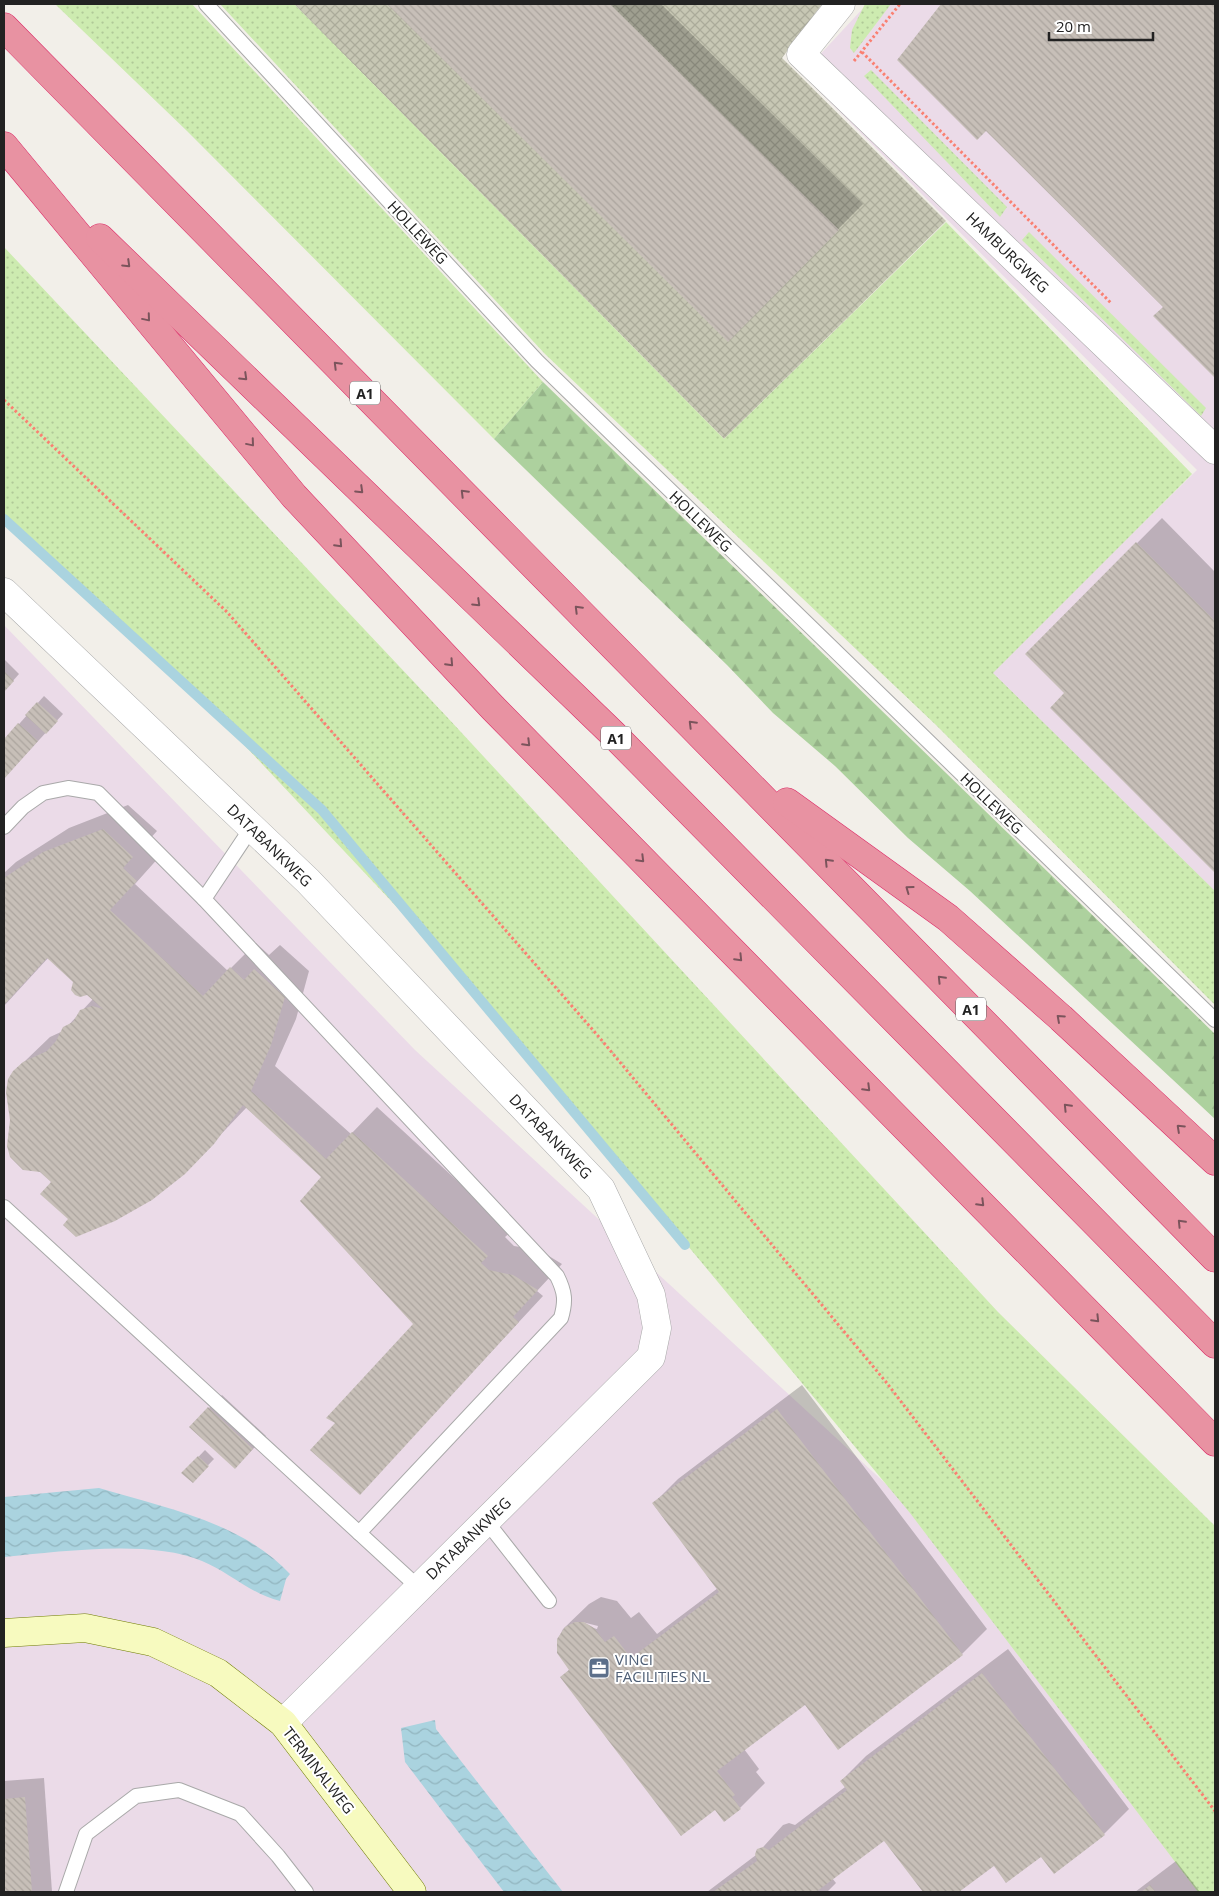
<svg xmlns="http://www.w3.org/2000/svg" width="1219" height="1896" font-family="'Open Sans',sans-serif">
<defs>
<pattern id="construction-cross-hatch" width="8" height="8" patternUnits="userSpaceOnUse" patternTransform="scale(1.25)"><rect width="8" height="8" fill="#c7c7b4"/><path d="M0 0l8 8M0 8l8-8" fill="none" stroke="#abab9a"/></pattern>
<pattern id="grass-dots" width="8" height="8" patternUnits="userSpaceOnUse" patternTransform="scale(1.25)"><rect width="8" height="8" fill="#cdebb0"/><path d="M2 2h.1M6 6h.1" fill="none" stroke="#b0c997" stroke-width="1.8" stroke-linecap="round"/></pattern>
<pattern id="forest-firs" width="22" height="20" patternUnits="userSpaceOnUse" patternTransform="scale(1.25)"><rect width="22" height="20" fill="#add19e"/><path d="M5 1l3.5 6h-7zM16 11l3.5 6h-7z" fill="#95b388"/></pattern>
<pattern id="water-waves" width="16" height="10" patternUnits="userSpaceOnUse" patternTransform="scale(1.25)"><rect width="16" height="10" fill="#aad3df"/><path d="M0 5q4-4 8 0t8 0" fill="none" stroke="#92b5bf"/></pattern>
<pattern id="building-back-hatch" width="6" height="6" patternUnits="userSpaceOnUse" patternTransform="scale(1.25)"><rect width="6" height="6" fill="#c7bfb8"/><path d="M-1 5l2 2M0 0l6 6M5-1l2 2" fill="none" stroke="#aba49e"/></pattern>
</defs>
<rect width="100%" height="100%" fill="#f2efe9"/>
<g fill="#ebdbe8">
<polygon points="867,4 1215,4 1215,976 936,725 1197,470 802,74"/>
<polygon points="4,625 415,1050 1215,1787 1215,1892 4,1892"/>
</g>
<polygon fill="url(#construction-cross-hatch)" points="294,4 822,4 782,58 946,221 724,439"/>
<g fill="url(#grass-dots)">
<polygon points="55,4 192,4 543,382 494,439 187,131"/>
<polygon points="220,4 294,4 724,439 946,222 1192,474 993,673 1215,891 1215,1005 936,725 545,354"/>
<polygon points="865,4 891,4 854,53 850,48 852,30"/>
<polygon points="871,70 1007,207 1000,217 864,76"/>
<polygon points="1029,232 1206,408 1201,416 1022,240"/>
<polygon points="4,247 447,717 998,1312 1215,1526 1215,1892 1198,1892 910,1513 475,990 198,696 4,514"/>
</g>
<polygon fill="url(#forest-firs)" points="543,382 1215,1034 1215,1119 970,891 908,838 835,766 773,713 727,665 494,439"/>
<g fill="url(#water-waves)">
<path d="M 99,1488 C 165,1508 242,1522 290,1574 L 286,1579 L 280,1601 C 251,1594 229,1572 202,1561 C 149,1539 60,1552 4,1557 L 4,1497 Z"/>
<polygon points="435,1720 436,1729 563,1892 504,1892 405,1762 401,1728"/>
</g>
<g fill="#0003" fill-rule="evenodd">
<polygon points="389,4 661,4 863,204 728,340"/>
<polygon points="943,4 1215,4 1215,376 1155,316 1164,307 986,129 899,60"/>
<polygon points="1162,518 1215,572 1215,871 1052,708 1066,693 1027,654"/>
<polygon points="4,659 19,674 4,691"/>
<polygon points="44,696 63,714 4,778 4,741"/>
<polygon points="128,805 157,831 147,842 161,855 135,884 228,971 256,943 269,955 280,945 309,971 296,1019 275,1066 351,1134 377,1107 512,1231 505,1237 514,1246 539,1250 562,1264 537,1291 543,1296 360,1493 337,1423 415,1324 323,1177 247,1107 184,1173 70,1219 53,1182 24,1062 50,1037 63,1031 93,999 49,957 4,1006 4,873 16,862 69,828"/>
<path d="M 802,1385 L 987,1629 L 962,1654 L 839,1748 L 805,1703 L 744,1749 L 759,1769 L 756,1772 L 765,1783 L 740,1808 L 715,1808 L 562,1677 L 570,1669 L 558,1639 L 563,1629 L 589,1604 L 601,1597 L 617,1601 L 631,1618 L 639,1612 L 657,1634 L 718,1588 L 653,1504 L 678,1479 ZM 582,1622 L 598,1626 L 597,1629 L 582,1625 Z"/>
<polygon points="222,1395 266,1436 235,1467 209,1408"/>
<polygon points="205,1450 214,1459 193,1481 183,1473"/>
<polygon points="1008,1649 1129,1809 1104,1834 1041,1855 994,1864 957,1892 925,1892 884,1839 832,1878 836,1883 827,1892 707,1892 756,1855 783,1825 789,1823 795,1825 845,1787 841,1781 866,1756"/>
<polygon points="44,1778 52,1892 4,1892 4,1781"/>
<polygon points="1176,1861 1200,1892 1135,1892"/>
</g>
<g fill="none" stroke-linecap="round" stroke-linejoin="round">
<polyline stroke="#aad3df" stroke-width="10" points="4,519 322,810 685,1245"/>
</g>
<g fill="url(#building-back-hatch)">
<polygon points="387,4 610,4 839,230 728,342"/>
<polygon points="941,4 1215,4 1215,378 1153,316 1163,307 986,131 977,140 897,60"/>
<polygon points="1136,542 1215,621 1215,873 1050,708 1064,693 1025,654"/>
<polygon points="4,671 14,681 4,692"/>
<polygon points="37,702 58,721 46,734 25,715"/>
<polygon points="18,723 38,741 4,779 4,739"/>
<polygon points="103,829 133,857 123,868 137,881 110,910 203,996 230,967 244,980 254,969 285,997 271,1045 251,1091 326,1159 352,1132 488,1256 481,1263 489,1270 513,1275 538,1290 513,1317 519,1322 360,1495 310,1450 335,1423 326,1418 413,1324 300,1201 321,1177 243,1105 214,1144 185,1174 152,1200 115,1221 76,1237 63,1225 68,1219 40,1194 51,1182 40,1172 23,1170 10,1157 7,1146 10,1120 6,1092 8,1079 13,1071 23,1062 47,1051 56,1041 63,1027 73,1022 80,1010 92,1006 103,1009 87,995 80,997 75,995 71,990 73,982 47,958 4,1005 4,878 43,852"/>
<polygon points="208,1407 253,1449 235,1469 189,1427"/>
<polygon points="777,1409 963,1655 838,1750 805,1705 717,1771 735,1795 732,1797 741,1809 724,1822 715,1810 681,1836 560,1677 569,1670 557,1653 557,1639 565,1627 575,1622 584,1622 594,1628 605,1642 614,1636 631,1658 719,1592 652,1503"/>
<polygon points="198,1456 209,1466 193,1483 181,1473"/>
<polygon points="982,1673 1105,1835 1054,1874 1041,1857 1006,1883 994,1866 959,1892 923,1892 884,1841 816,1892 713,1892 757,1861 755,1854 757,1849 763,1847 769,1850 847,1790 840,1781"/>
<polygon points="25,1797 32,1892 4,1892 4,1799"/>
<polygon points="1150,1885 1156,1892 1141,1892"/>
</g>
<g fill="none" stroke-linecap="round" stroke-linejoin="round">
<g stroke="#a9a9a9" stroke-width="16">
<g id="lane">
<polyline points="206,4 537,361 1215,1020"/>
<polyline points="4,827 23,807 43,793 68,788 98,793 204,899 252,827"/>
<path d="M 204,899 L 557,1276 C 565,1292 566,1301 561,1318 L 359,1533"/>
<polyline points="4,1207 418,1587"/>
<polyline points="487,1522 549,1601"/>
<polyline points="66,1892 86,1834 136,1796 179,1790 240,1814 278,1856 306,1892"/>
</g>
</g>
<g stroke="#a9a9a9" stroke-width="29">
<g id="street">
<polyline points="841,4 801,54 1215,450"/>
<polyline points="4,592 308,881 601,1189 651,1295 657,1328 651,1357 283,1723"/>
</g>
</g>
<g stroke="#707d05" stroke-width="29">
<polyline id="secondary" points="4,1633 85,1628 153,1642 218,1673 283,1723 412,1892"/>
</g>
<g stroke="#dc2a67" stroke-width="29">
<g id="highway">
<polyline points="4,27 1215,1258"/>
<polyline points="4,146 294,496 493,708 1215,1442"/>
<polyline points="100,238 613,734 1215,1344"/>
<polyline points="787,802 948,918 1061,1018 1215,1161"/>
</g>
</g>
<g stroke="#fa8072" stroke-width="3" stroke-dasharray="2.5 2.5" stroke-linecap="butt">
<polyline points="862,52 1112,304"/>
<polyline points="854,61 900,4"/>
<polyline points="4,400 227,612 599,1037 886,1382 1215,1811"/>
</g>
<use href="#lane" stroke="#fff" stroke-width="14"/>
<use href="#street" stroke="#fff" stroke-width="28"/>
<use href="#secondary" stroke="#f7fabf" stroke-width="28"/>
<use href="#highway" stroke="#e892a2" stroke-width="28"/>
</g>
<defs><path id="oneway-chevron" d="M-2-3.5L2.5 0L-2 3.5" fill="none" stroke-width="1.6" stroke-linecap="round" stroke-linejoin="round" transform="scale(1.25)"/></defs>
<g stroke="#7b545c">
<use href="#oneway-chevron" transform="translate(127 264) rotate(44)"/>
<use href="#oneway-chevron" transform="translate(147 318) rotate(50)"/>
<use href="#oneway-chevron" transform="translate(337 365) rotate(-135)"/>
<use href="#oneway-chevron" transform="translate(244 377) rotate(44)"/>
<use href="#oneway-chevron" transform="translate(251 443) rotate(50)"/>
<use href="#oneway-chevron" transform="translate(360 490) rotate(44)"/>
<use href="#oneway-chevron" transform="translate(464 493) rotate(-135)"/>
<use href="#oneway-chevron" transform="translate(339 544) rotate(47)"/>
<use href="#oneway-chevron" transform="translate(477 603) rotate(44)"/>
<use href="#oneway-chevron" transform="translate(578 609) rotate(-135)"/>
<use href="#oneway-chevron" transform="translate(450 663) rotate(47)"/>
<use href="#oneway-chevron" transform="translate(692 724) rotate(-135)"/>
<use href="#oneway-chevron" transform="translate(527 743) rotate(45)"/>
<use href="#oneway-chevron" transform="translate(641 859) rotate(45)"/>
<use href="#oneway-chevron" transform="translate(828 862) rotate(-134)"/>
<use href="#oneway-chevron" transform="translate(909 889) rotate(-144)"/>
<use href="#oneway-chevron" transform="translate(739 958) rotate(46)"/>
<use href="#oneway-chevron" transform="translate(941 979) rotate(-134)"/>
<use href="#oneway-chevron" transform="translate(1060 1018) rotate(-138)"/>
<use href="#oneway-chevron" transform="translate(867 1088) rotate(45)"/>
<use href="#oneway-chevron" transform="translate(1067 1107) rotate(-134)"/>
<use href="#oneway-chevron" transform="translate(1180 1128) rotate(-137)"/>
<use href="#oneway-chevron" transform="translate(981 1203) rotate(45)"/>
<use href="#oneway-chevron" transform="translate(1181 1223) rotate(-134)"/>
<use href="#oneway-chevron" transform="translate(1096 1319) rotate(46)"/>
</g>
<defs>
<g id="office-square" transform="scale(1.125)"><rect x="-9" y="-9" width="18" height="18" rx="4" fill="#5c6f8a" stroke="#fff"/><path d="M-6-3h4V-5.5h4V-3h4V5H-6ZM-1-4.5V-3h2v-1.5ZM-6 0V1H6V0Z" fill="#fff"/></g>
</defs>
<g fill-rule="evenodd">
<use href="#office-square" x="599" y="1668"/>
</g>
<g text-anchor="middle" dominant-baseline="central" stroke-width="4" stroke-linejoin="round" paint-order="stroke">
<g fill="#fff" stroke="#646464" stroke-width="1">
<rect x="350" y="381.5" width="30" height="23" rx="4"/>
<rect x="601" y="726.5" width="30" height="23" rx="4"/>
<rect x="956" y="997.5" width="30" height="23" rx="4"/>
</g>
<g font-size="14" font-weight="bold" fill="#222">
<text x="365" y="393">A1</text>
<text x="616" y="738">A1</text>
<text x="971" y="1009">A1</text>
</g>
<g font-size="15" fill="#222" stroke="#fff">
<text transform="translate(418 232) rotate(47)">HOLLEWEG</text>
<text transform="translate(1008 252) rotate(44)">HAMBURGWEG</text>
<text transform="translate(701 521) rotate(44)">HOLLEWEG</text>
<text transform="translate(992 803) rotate(44)">HOLLEWEG</text>
<text transform="translate(270 845) rotate(44)">DATABANKWEG</text>
<text transform="translate(551 1136) rotate(46)">DATABANKWEG</text>
<text transform="translate(468 1538) rotate(-44)">DATABANKWEG</text>
<text transform="translate(319 1770) rotate(52)">TERMINALWEG</text>
</g>
<g font-size="15" fill="#4e5e75" stroke="#fff" text-anchor="start">
<text x="615" y="1659">VINCI<tspan x="615" dy="17">FACILITIES NL</tspan></text>
</g>
</g>
<rect width="1219" height="1896" fill="none" stroke="#222222" stroke-width="10"/>
<path d="M1049 32v8h104v-8" fill="none" stroke="#222222" stroke-width="2.5"/>
<text x="1056" y="32" font-size="15" fill="#222222" stroke="#ffffff" stroke-width="4" paint-order="stroke">20 m</text>
</svg>
